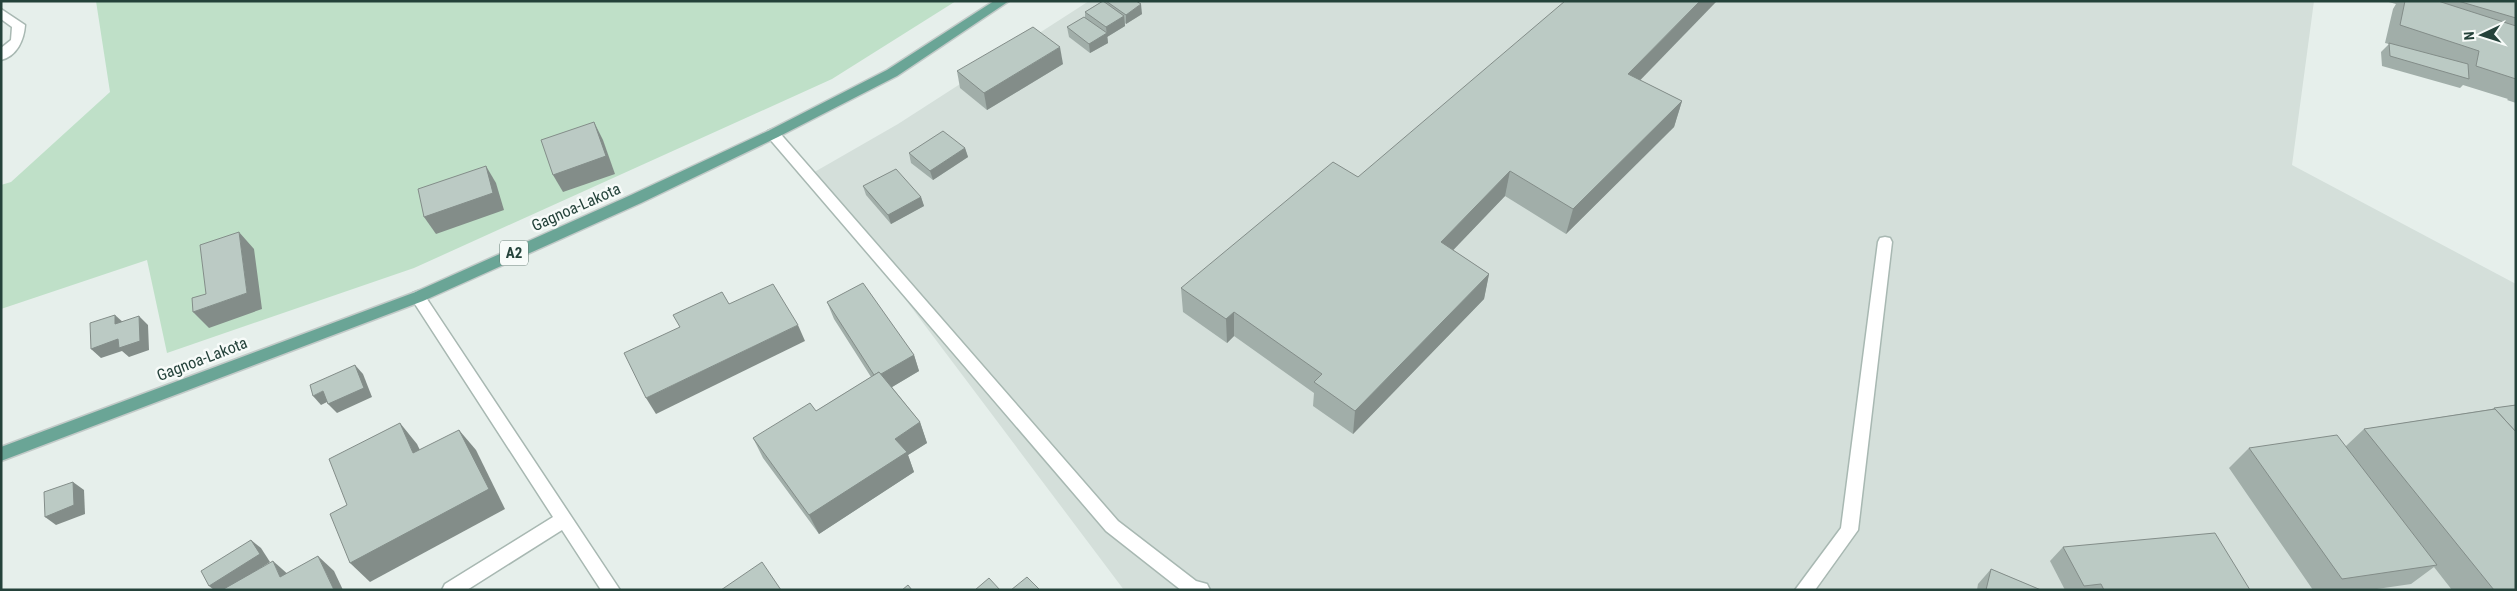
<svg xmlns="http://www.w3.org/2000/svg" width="2517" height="591" font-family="'Roboto Condensed',sans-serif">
<rect width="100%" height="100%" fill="#e6efeb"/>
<polygon fill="#d4dfda" points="1089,1 2314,1 2292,165 2516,284 2516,590 1124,590 811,174 898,124"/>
<polygon fill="#bfe0c8" points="96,1 956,1 832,79 414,268 167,353 147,260 1,309 1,185 11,182 110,92"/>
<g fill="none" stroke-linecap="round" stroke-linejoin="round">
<g stroke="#a8b8b2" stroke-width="3">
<g id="minor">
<path d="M 1,9 L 25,25 C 24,40 17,56 1,60 L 1,48 L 11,40 L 12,27 L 1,19 Z"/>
<polygon points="773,129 778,131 1118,521 1196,581 1207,584 1210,590 1181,590 1106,531 768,137 766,134 768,131"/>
<polygon points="1885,237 1890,238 1892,242 1858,530 1815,590 1795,590 1841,528 1878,242 1880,238"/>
<polygon points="418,291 423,293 620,590 601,590 562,530 467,590 442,590 445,584 553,517 413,301 410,297 413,293"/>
</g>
</g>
<g stroke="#c2cac8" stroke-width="3">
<polygon id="major" points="994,1 1009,1 897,76 778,137 641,203 423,301 1,461 1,447 413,293 631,195 768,131 887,70"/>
</g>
<use href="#minor" fill="#fff" fill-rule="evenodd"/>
<use href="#major" fill="#6aa596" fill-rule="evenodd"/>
</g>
<g fill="#a1aea9">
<polygon points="1101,1 1136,1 1142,14 1126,24 1125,23 1125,26 1107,37 1108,43 1090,53 1069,37 1067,27 1085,18 1085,12 1101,2"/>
<polygon points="2385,1 2516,1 2516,103 2507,100 2508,99 2463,85 2460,88 2382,66 2381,52 2389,44 2385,43 2393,9 2396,4"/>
<polygon points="1063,64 987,110 960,88 957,71"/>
<polygon points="1640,80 1682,101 1674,127 1566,234 1505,196 1453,250 1489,274 1484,299 1353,434 1313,406 1314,393 1234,336 1227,343 1183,312 1181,288 1358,177"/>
<polygon points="965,148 968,157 933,180 911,163 909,153"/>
<polygon points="863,186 921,197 924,206 891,224 866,195"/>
<polygon points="827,302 914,355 919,371 892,387 920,422 927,443 908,455 914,472 819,534 763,458 753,438 816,411 871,377 834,319"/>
<polygon points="2516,405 2516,590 2452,590 2434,567 2411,584 2370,590 2313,590 2229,468 2249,448 2346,446 2364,429 2492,409 2494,408"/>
<polygon points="2063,547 2250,590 2065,590 2050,561"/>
<polygon points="1991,569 2041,590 1977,590 1978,584"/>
</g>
<g fill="#838d89">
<polygon points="1700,1 1717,1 1621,100 1628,74"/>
<polygon points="1141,4 1142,14 1126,24 1126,15"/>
<polygon points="1124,16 1125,26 1107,37 1106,27"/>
<polygon points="1107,33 1108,43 1090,53 1089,44"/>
<polygon points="1060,47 1063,64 987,110 984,93"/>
<polygon points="1682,101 1674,127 1566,234 1573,209"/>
<polygon points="594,122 603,140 615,174 563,192 553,175"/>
<polygon points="965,148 968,157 933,180 930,171"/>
<polygon points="486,166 496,183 504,210 436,234 424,217"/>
<polygon points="1510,171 1505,196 1437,267 1441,242"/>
<polygon points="921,197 924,206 891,224 888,215"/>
<polygon points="239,232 254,249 262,309 209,328 193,312 247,293"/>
<polygon points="1489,274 1484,299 1353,434 1355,411"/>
<polygon points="1234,312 1234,336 1227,343 1226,319"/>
<polygon points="115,315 125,324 115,324"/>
<polygon points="139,316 148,325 149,350 129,357 122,351 101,358 91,349"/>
<polygon points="798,325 805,341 656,414 646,398"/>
<polygon points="914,355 919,371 882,393 876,377"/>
<polygon points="355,365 363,374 372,397 337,413 328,404"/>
<polygon points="323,391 331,400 321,405 313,396"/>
<polygon points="920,422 927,443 908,455 914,472 819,534 809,515 895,439"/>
<polygon points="400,423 417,444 431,473 413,453"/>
<polygon points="459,430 476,450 505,509 370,582 350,563"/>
<polygon points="73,482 84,490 85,514 56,525 45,517"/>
<polygon points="251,540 261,548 270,562 226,590 214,590 209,586"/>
<polygon points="318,556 334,571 343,590 334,590"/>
<polygon points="273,561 290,576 280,577"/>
</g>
<g fill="#bbcac4" stroke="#838d89">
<polygon points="1103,1 1124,16 1106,27 1085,12"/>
<polygon points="1106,1 1136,1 1141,4 1126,15"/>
<polygon points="1565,1 1700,1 1628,74 1682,101 1573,209 1510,171 1441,242 1489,274 1355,411 1314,382 1322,374 1234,312 1226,319 1181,288 1333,162 1358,177"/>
<polygon points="2405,1 2438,1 2516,26 2516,79 2476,66 2479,51 2400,25"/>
<polygon points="2458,1 2516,1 2516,18"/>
<polygon points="1084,17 1107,33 1089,44 1067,27"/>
<polygon points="1033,27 1060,47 984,93 957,71"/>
<polygon points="2389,43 2468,64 2469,79 2390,56"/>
<polygon points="594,122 606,156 553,175 541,140"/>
<polygon points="943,131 965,148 930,171 909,153"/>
<polygon points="486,166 493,193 424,217 418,189"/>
<polygon points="896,169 921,197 888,215 863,186"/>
<polygon points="239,232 247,293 193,312 192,298 206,294 200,245"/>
<polygon points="863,283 914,355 881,374 879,372 874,375 827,302"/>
<polygon points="773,284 798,325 646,398 624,353 680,327 673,315 722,292 729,304"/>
<polygon points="115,315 115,324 139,316 140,341 119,348 118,339 91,349 90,323"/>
<polygon points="355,365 364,388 328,404 323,391 313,396 310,385"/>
<polygon points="879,372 920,422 895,439 907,452 809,515 753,438 810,403 816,411"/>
<polygon points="2516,405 2516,432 2494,408"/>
<polygon points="2495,409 2516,432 2516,590 2494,590 2364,429"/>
<polygon points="400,423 413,453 459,430 489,489 350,563 330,514 347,505 329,459"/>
<polygon points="2337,435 2437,565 2342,579 2249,448"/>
<polygon points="73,482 74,505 45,517 44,492"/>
<polygon points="2215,533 2250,590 2104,590 2101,584 2084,586 2063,547"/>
<polygon points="251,540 260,554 209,586 201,571"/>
<polygon points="318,556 334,590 222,590 273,561 280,577"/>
<polygon points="762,562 781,590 721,590"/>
<polygon points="1991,569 2041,590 1986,590"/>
<polygon points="1027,577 1040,590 1011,590"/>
<polygon points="989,578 1000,590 975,590"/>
<polygon points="908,585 912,590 902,590"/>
</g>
<g text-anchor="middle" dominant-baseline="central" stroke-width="5" stroke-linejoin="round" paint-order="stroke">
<rect fill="#f7fbf9" stroke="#637a73" stroke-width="1" x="500" y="240.5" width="28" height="25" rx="4"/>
<g font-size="15" font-weight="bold" fill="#24423a">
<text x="514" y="253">A2</text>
</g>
<g font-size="16" fill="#24423a" stroke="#f7fbf9">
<text transform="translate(576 207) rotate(-24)">Gagnoa-Lakota</text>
<text transform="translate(202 359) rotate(-21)">Gagnoa-Lakota</text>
</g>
</g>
<rect width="2517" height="591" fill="none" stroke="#24423a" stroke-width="5"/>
<g transform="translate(2482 35) rotate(266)" stroke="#f7fbf9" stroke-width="4" paint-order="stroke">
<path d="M0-4L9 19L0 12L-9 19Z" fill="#24423a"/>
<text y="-8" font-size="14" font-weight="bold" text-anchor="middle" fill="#24423a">N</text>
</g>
</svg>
